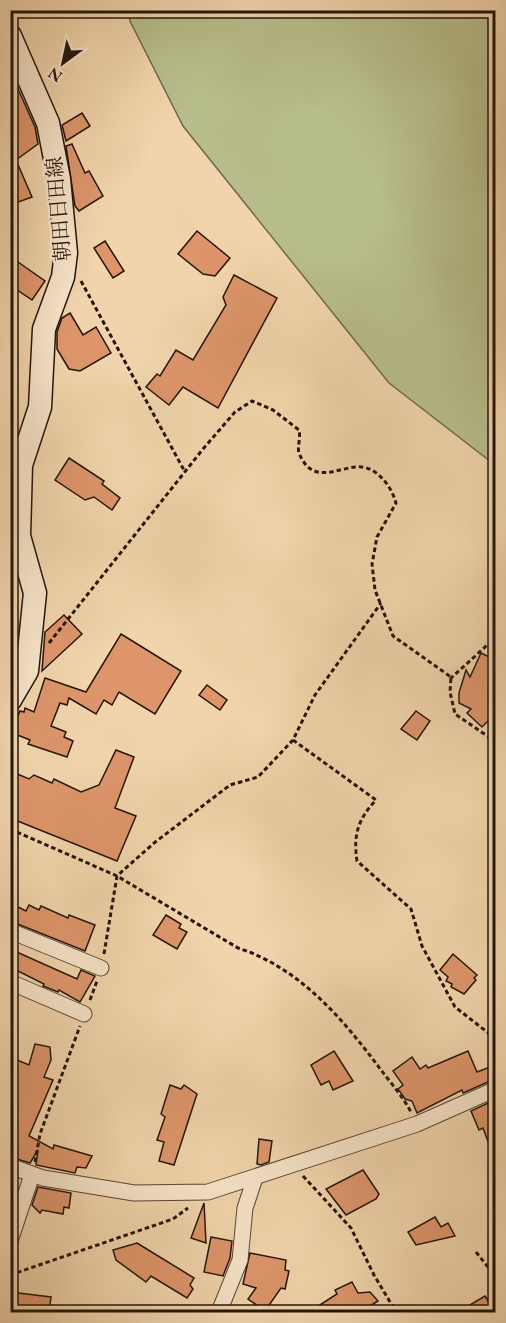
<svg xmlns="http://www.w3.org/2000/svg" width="506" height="1323" font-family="'EB Garamond','Noto Serif JP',serif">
<rect width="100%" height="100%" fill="#f1d4ab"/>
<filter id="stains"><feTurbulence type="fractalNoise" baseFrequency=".00333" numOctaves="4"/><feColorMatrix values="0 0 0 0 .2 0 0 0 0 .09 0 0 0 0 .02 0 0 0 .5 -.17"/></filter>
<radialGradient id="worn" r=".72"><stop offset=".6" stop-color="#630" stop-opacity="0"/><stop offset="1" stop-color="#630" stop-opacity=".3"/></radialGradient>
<polygon fill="#b7bd8b" stroke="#6e694c" stroke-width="1.5" points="128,11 495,11 495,465 389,383 183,126 130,21"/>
<g fill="#de956b" stroke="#24150c" stroke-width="1.5">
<polygon points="10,71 35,127 38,144 16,160 32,197 10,205"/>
<polygon points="82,113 90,126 66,141 62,125"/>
<polygon points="72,144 85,173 89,171 103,196 79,211 75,206 66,146"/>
<polygon points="197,231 230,258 215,276 203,274 178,254"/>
<polygon points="105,241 124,271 113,278 94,248"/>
<polygon points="18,262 45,281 32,300 10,285 10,272"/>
<polygon points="234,275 277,298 218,408 183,387 169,405 146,387 157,374 160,376 176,350 193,360 226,305 223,297"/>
<polygon points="70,313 83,335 96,327 111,353 80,371 69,369 57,349 57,332 62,318"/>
<polygon points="69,458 104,481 102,484 120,498 112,510 94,497 85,500 55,480"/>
<polygon points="64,615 82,634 42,671 45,632"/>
<polygon points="121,634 181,671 155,714 119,692 112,705 104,700 96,714 69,698 67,705 60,703 51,726 66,732 64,737 73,741 67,757 28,744 30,740 15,734 17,729 13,728 20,711 24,712 25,708 34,712 45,678 86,692"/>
<polygon points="481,653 495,660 495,714 482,727 467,713 471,709 459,703 459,693 466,670 470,677"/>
<polygon points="207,685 227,700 220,710 199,695"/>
<polygon points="416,711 430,721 417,740 401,729"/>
<polygon points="116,750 134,757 115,808 136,816 117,861 10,818 10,771 29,779 34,775 52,783 54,779 81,792 99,785"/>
<polygon points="10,903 26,911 29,905 39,910 41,906 68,918 69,915 95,925 85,951 10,921"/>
<polygon points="166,915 181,924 179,928 187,932 177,949 153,935"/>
<polygon points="10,949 77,979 81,970 95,976 80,1002 59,990 58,992 43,986 44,984 10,967"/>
<polygon points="453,954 477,975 474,978 476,980 464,994 451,987 452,984 446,981 448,977 440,970"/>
<polygon points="35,1044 50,1047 51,1060 44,1077 53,1080 29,1136 53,1149 54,1145 92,1156 86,1168 77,1167 75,1173 36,1165 38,1150 30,1163 10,1157 10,1076 17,1060 29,1065"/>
<polygon points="334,1051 353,1081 333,1090 329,1081 321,1085 311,1065"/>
<polygon points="468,1051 477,1072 495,1065 495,1079 463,1093 462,1090 417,1113 412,1101 405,1099 398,1089 403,1085 393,1071 412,1057 420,1069 426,1065 428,1068"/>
<polygon points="170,1085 181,1089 184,1085 197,1094 174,1165 159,1161 164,1142 157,1140 165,1117 161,1114"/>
<polygon points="488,1103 495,1122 494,1158 483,1128 479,1130 471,1111"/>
<polygon points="259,1139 272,1141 269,1162 261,1165 257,1164"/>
<polygon points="363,1170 379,1194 376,1199 346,1215 326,1189"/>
<polygon points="38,1187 71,1193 69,1208 64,1207 63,1214 42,1210 40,1213 32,1205"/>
<polygon points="204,1203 206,1243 191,1238"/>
<polygon points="435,1217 441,1227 448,1223 455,1236 416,1245 408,1232"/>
<polygon points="211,1237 232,1241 230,1258 223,1276 204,1272"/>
<polygon points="137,1243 194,1278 190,1285 193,1289 187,1298 151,1276 146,1282 116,1260 113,1250"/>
<polygon points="250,1253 286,1260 285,1270 289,1271 285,1289 281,1288 265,1311 248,1299 256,1288 243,1284"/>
<polygon points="352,1282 358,1293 370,1292 378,1301 360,1312 309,1312 337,1294 335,1290"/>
<polygon points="10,1292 51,1297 49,1312 10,1312"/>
<polygon points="485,1296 495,1312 458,1312"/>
</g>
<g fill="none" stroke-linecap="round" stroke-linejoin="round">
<g stroke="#574534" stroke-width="17">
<g id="street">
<polyline points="10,931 101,968"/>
<polyline points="10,982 84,1014"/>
<polyline points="10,1166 43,1178 134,1193 208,1192 417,1124 496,1089"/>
<polyline points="10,1241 32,1175"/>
<polyline points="219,1312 240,1260 245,1208 255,1178"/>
</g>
</g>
<g stroke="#24150c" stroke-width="25">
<polyline id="secondary" points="10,36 48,123 59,179 66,253 63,277 44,329 40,407 21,465 19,536 35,593 27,671 10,700"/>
</g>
<g stroke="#24150c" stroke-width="3" stroke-dasharray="4.5 3" stroke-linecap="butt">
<polyline points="81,281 185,472"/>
<path d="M 49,643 L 203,449 L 235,412 L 252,401 L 273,410 L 299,430 C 301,438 297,447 299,453 C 313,488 340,465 362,467 C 379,469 392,488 396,503 L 377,537 L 372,564 L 375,590 L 393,636 L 451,677 L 450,692 L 455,714 L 496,742"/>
<polyline points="450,679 496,637"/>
<path d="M 293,740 L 376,800 C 358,819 353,835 357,861 L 411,909 L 422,946 L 455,1007 L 496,1039"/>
<path d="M 10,829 L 117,876 L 238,948 C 300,968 343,1019 381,1070 C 391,1083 403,1097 411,1112"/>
<polyline points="104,954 117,876 154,843 230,785 258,777 293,740 315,695 381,603"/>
<polyline points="90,1000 97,981"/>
<polyline points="35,1162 40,1134 80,1026"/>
<polyline points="303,1176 351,1228 374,1275 396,1312"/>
<polyline points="476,1252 496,1277"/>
<polyline points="10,1275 173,1219 188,1208"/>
</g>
<use href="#street" stroke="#f6e3c8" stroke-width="15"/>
<use href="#secondary" stroke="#f6e3c8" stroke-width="22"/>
</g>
<g text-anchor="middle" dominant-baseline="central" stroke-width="5" stroke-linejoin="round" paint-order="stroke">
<g font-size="21" fill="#24150c" stroke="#f6e3c8">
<text transform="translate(58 209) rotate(-95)">朝田日田線</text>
</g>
</g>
<rect width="506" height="1323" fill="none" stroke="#f1d4ab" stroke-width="36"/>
<rect x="12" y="12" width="482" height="1299" fill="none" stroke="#24150c" stroke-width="3"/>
<rect x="18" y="18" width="470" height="1287" fill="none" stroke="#24150c" stroke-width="1.5"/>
<g transform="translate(63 63) rotate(213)" stroke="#f6e3c8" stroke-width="4.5" paint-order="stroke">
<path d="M0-4.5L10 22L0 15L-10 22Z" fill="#24150c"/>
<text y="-9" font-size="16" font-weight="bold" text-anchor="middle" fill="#24150c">N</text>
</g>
<rect width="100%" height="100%" filter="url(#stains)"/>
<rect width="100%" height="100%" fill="url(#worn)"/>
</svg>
